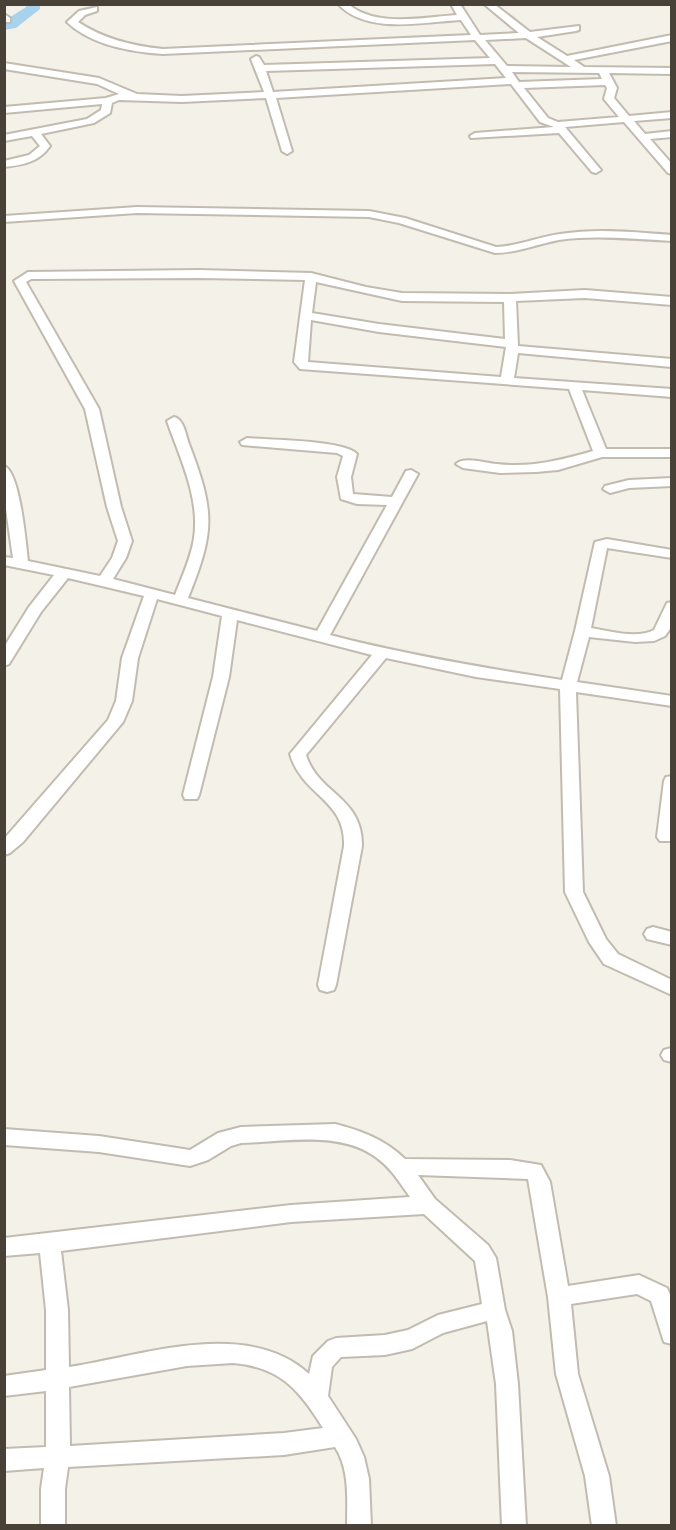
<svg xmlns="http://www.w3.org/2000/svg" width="676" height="1530" font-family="Commissioner,sans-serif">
<rect width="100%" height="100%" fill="#f4f1e9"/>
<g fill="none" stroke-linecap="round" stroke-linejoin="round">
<polygon fill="#a9d3ed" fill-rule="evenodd" points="26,4 40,4 40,9 16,28 4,30 4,21 26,7"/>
<g stroke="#c2bbaf" stroke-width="4">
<g id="minor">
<path d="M 338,4 L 348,4 C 376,28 424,17 457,15 L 451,4 L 460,4 L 480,35 L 519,33 L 484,4 L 494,4 L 530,32 L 579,26 L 579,30 L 576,31 L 537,37 L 567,56 L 672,35 L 672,41 L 574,60 L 584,67 L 672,68 L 672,74 L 609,73 L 617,88 L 614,98 L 629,116 L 672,112 L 672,118 L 634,121 L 645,134 L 672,131 L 672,137 L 650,139 L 672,164 L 672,174 L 668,173 L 624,122 L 565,127 L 601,170 L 596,173 L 592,172 L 559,133 L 471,138 L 470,136 L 475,133 L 554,127 L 540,122 L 511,84 L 276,98 L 292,151 L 287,154 L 282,151 L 266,98 L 182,102 L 119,100 L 112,103 L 110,113 L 94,123 L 41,134 L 50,146 C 39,162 23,165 4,167 L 4,161 L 29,155 L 40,146 L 32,136 L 4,141 L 4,135 L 87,119 L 101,110 L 102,104 L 4,113 L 4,107 L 106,98 L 119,94 L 97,84 L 4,69 L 4,63 L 99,78 L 137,94 L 182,96 L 264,92 L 251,59 L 256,56 L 259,57 L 264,65 L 490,58 L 475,40 L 163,54 C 131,52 91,45 67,22 L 79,11 L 97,7 L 97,11 L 85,15 L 78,22 C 104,39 132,46 163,49 L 471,35 L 461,20 C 423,22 367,35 338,4 ZM 526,38 L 571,67 L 507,66 L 485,40 ZM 495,64 L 506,78 L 273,92 L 266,71 ZM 512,72 L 599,73 L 602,79 L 519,82 ZM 605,85 L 607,88 L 604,99 L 619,117 L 558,122 L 548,118 L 524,88 Z"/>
<polygon points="4,14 10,18 10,22 4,22"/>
<path d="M 137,207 L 369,211 L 405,218 L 496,247 C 518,246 538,237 560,234 C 597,228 634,232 672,235 L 672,241 C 634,239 596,235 559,240 C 537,244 517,253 495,253 L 399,223 L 369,217 L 137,213 L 4,222 L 4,216 Z"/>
<path d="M 199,270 L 311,273 L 366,287 L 402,293 L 510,294 L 585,290 L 672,297 L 672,305 L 585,298 L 516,301 L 518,346 L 672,359 L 672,367 L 518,353 L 514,378 L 672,389 L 672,397 L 582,390 L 606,449 L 672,449 L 672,457 L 602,457 L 558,470 L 536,472 L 500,473 L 463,468 L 456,464 C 464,456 485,463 497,464 C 530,468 562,460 593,451 L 569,389 L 300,369 L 294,362 L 305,280 L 199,278 L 31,279 L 26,282 L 99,409 L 121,507 L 132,541 L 126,558 L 113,579 L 175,595 C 182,576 191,558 194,538 C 200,498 180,458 167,421 L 174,417 C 184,419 186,436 189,444 C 215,512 215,531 188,598 L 317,631 L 387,505 L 357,504 L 341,499 L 337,477 L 343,456 L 337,453 L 242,445 L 240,442 L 247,438 C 269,440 344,440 357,454 L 351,477 L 353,494 L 392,497 L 406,471 L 411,470 L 418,474 L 330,635 C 407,655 484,668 562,680 L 575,631 L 595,542 L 607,539 L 672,550 L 672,558 L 607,548 L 591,628 C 609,631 637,639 654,630 L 667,603 L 672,602 L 672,626 L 665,636 L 654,641 L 635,642 L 589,637 L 577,682 L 672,696 L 672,706 L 576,692 L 583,892 L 606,939 L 618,954 L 672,980 L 672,995 L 604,964 L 589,942 L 565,892 L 560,689 L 476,677 L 386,658 L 306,755 C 318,794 363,797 362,846 L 336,985 L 334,990 L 327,992 L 320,990 L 318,985 L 344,846 C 346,799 302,796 290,754 L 372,655 L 237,620 L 229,677 L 199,795 L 197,799 L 185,799 L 183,795 L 213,677 L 222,616 L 157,599 L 138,658 L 132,701 L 123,722 L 23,842 L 10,853 L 4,855 L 4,839 L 108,720 L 116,701 L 122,658 L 144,596 L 68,578 L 41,612 L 9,664 L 4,666 L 4,647 L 29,607 L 54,575 L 4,565 L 4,557 L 13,558 L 4,495 L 4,466 C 20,471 26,544 28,561 L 100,576 L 112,558 L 118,541 L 107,507 L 85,409 L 14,281 L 28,272 ZM 316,282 L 402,301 L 504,302 L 505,339 L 379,324 L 312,313 ZM 311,320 L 379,332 L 506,347 L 501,377 L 308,362 Z"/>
<polygon points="672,478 672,486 629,488 610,493 603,489 605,486 629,480"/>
<polygon points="672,776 672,841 660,841 657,837 664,781 666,777"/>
<polygon points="653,927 672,932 672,945 647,939 644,934 647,929"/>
<polygon points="671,1048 672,1048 672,1062 664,1060 661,1055 664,1050"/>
<path d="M 335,1124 C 362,1131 384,1139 405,1159 L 510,1160 L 541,1165 L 550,1182 L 568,1286 L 639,1275 L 667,1288 L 672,1299 L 672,1344 L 664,1342 L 651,1301 L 637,1294 L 571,1304 L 578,1374 L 609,1476 L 616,1526 L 592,1526 L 585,1476 L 556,1374 L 548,1297 L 528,1179 L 418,1175 L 435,1199 L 488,1245 L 496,1258 L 505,1310 L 512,1331 L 518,1384 L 526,1526 L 502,1526 L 496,1384 L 487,1321 L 443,1333 L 412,1349 L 385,1355 L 341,1357 L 332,1367 L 328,1396 L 356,1439 L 364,1457 L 369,1479 L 371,1526 L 347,1526 C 347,1500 350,1470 335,1447 L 284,1455 L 68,1467 L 65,1489 L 65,1526 L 41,1526 L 41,1489 L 44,1468 L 4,1471 L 4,1449 L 46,1447 L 46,1391 L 4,1396 L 4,1376 L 46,1370 L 46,1310 L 40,1253 L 4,1256 L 4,1238 L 291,1205 L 410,1197 C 400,1183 391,1168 377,1158 C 340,1130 285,1142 241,1143 L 231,1146 L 208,1160 L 190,1166 L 99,1152 L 4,1145 L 4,1129 L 99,1136 L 190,1150 L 218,1133 L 241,1127 ZM 424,1214 L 475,1261 L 482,1304 L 438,1315 L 408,1330 L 385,1335 L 336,1338 L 328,1341 L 313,1356 L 309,1374 C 246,1317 143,1356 69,1367 L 68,1310 L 61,1251 L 291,1222 ZM 233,1363 C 280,1367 299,1389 323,1428 L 284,1433 L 70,1446 L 69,1387 L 187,1366 Z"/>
</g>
</g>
<use href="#minor" fill="#fff" fill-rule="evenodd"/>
</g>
<rect width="676" height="1530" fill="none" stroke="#474138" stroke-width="12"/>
</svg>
